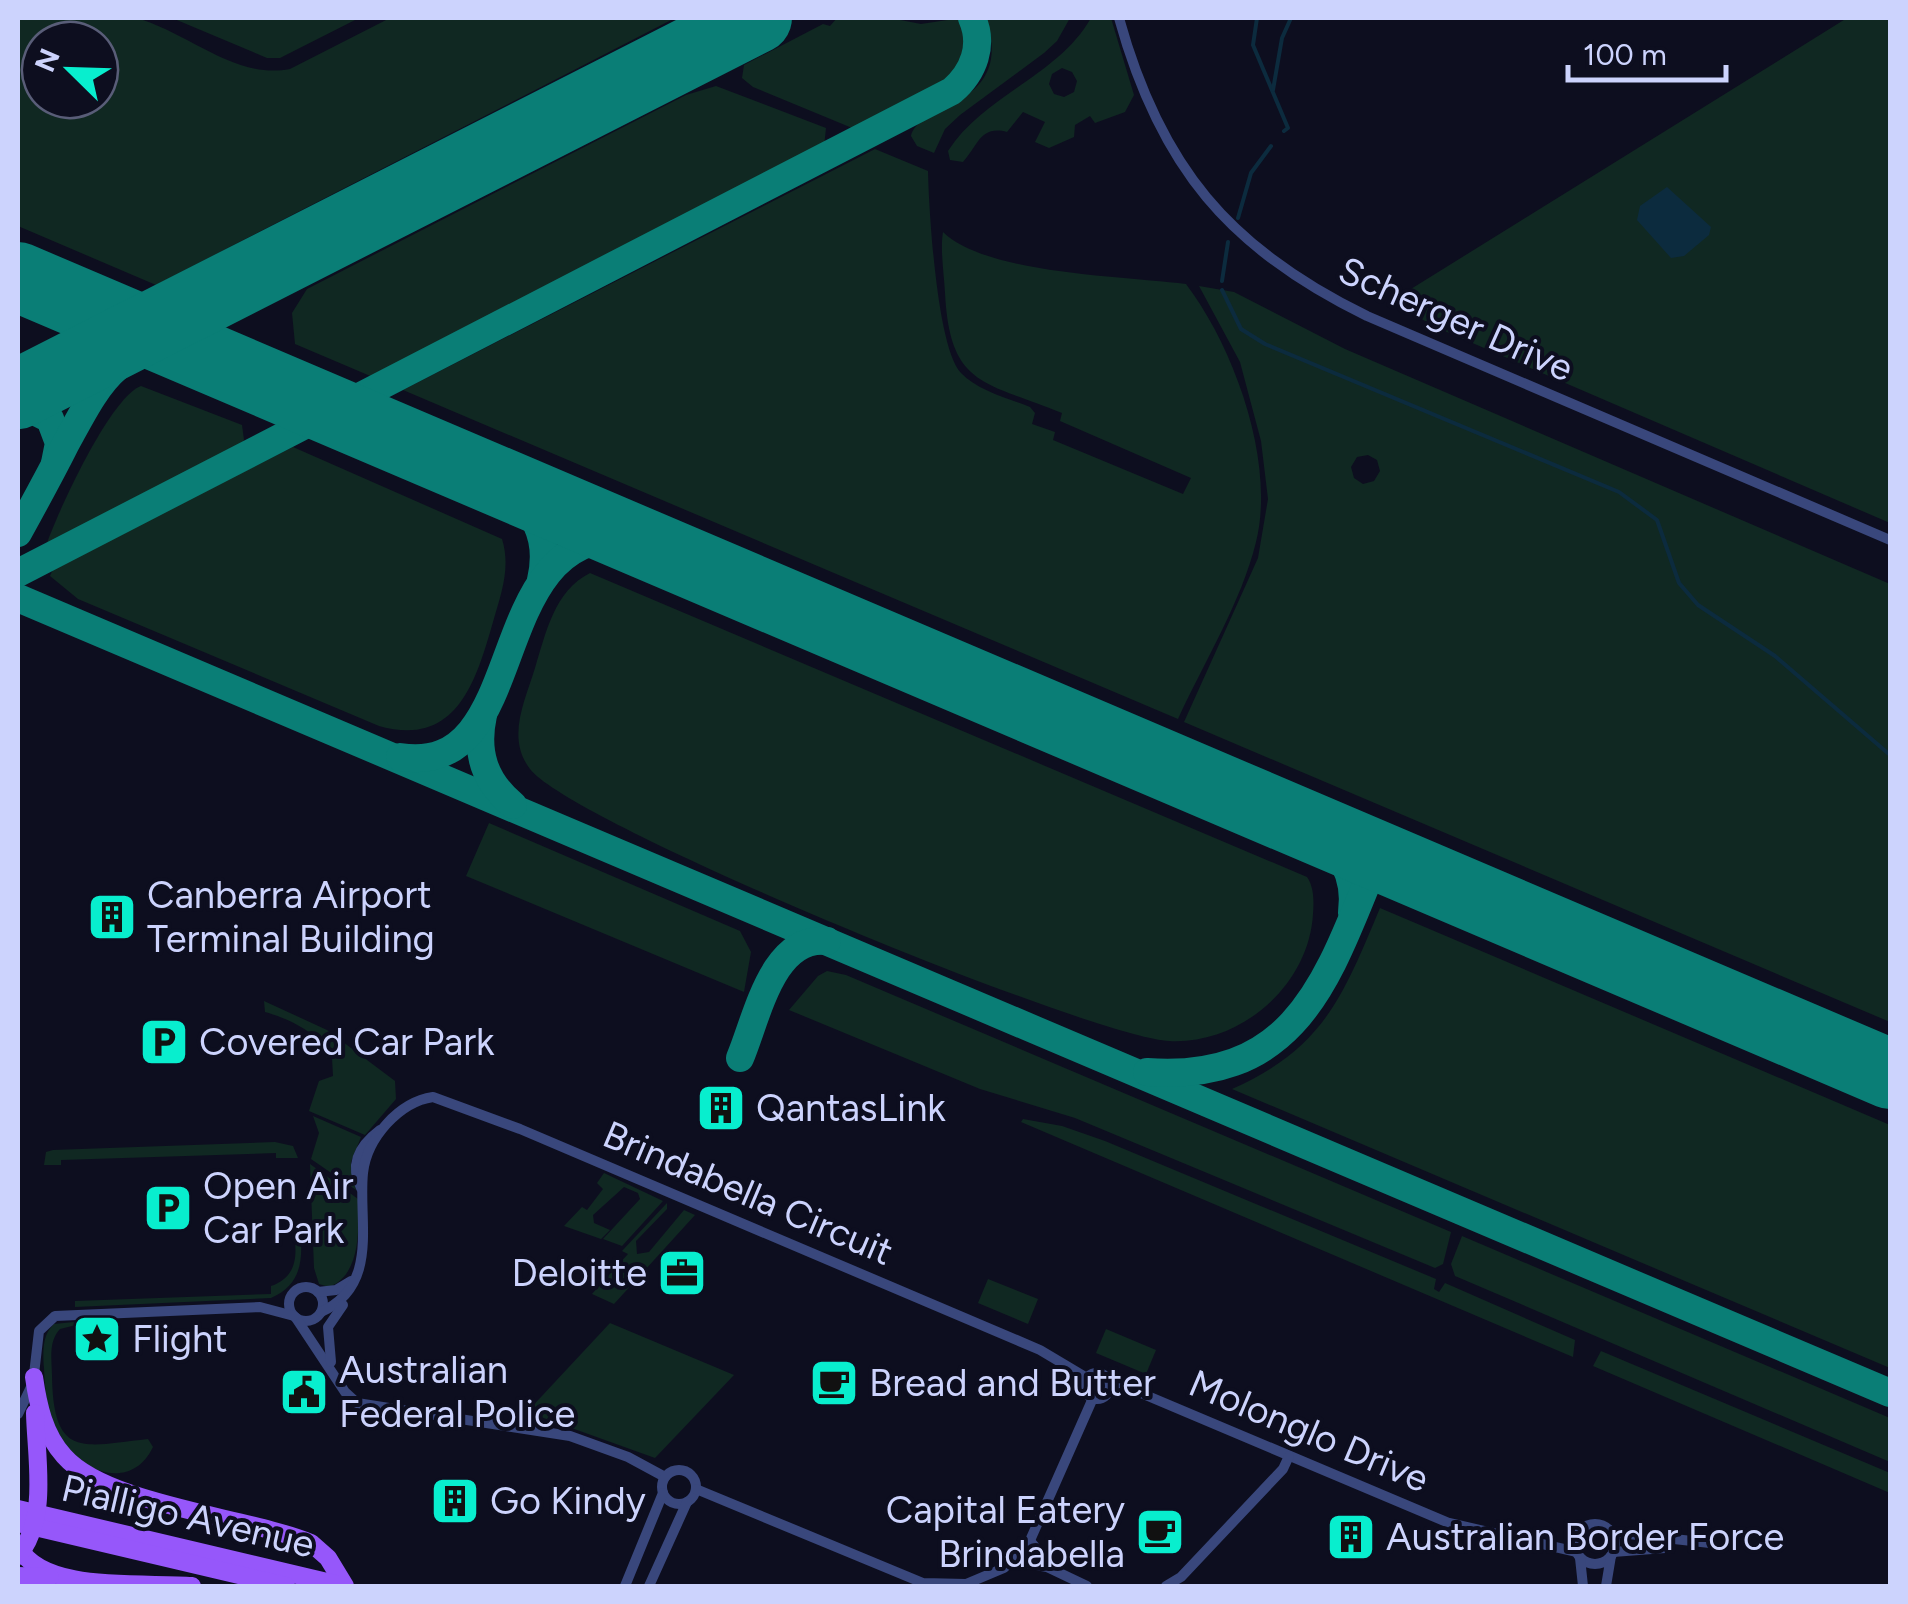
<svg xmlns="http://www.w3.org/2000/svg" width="1908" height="1604" font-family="Figtree,sans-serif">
<rect width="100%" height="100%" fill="#0d0e1f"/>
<g fill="#102822" fill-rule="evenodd">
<path d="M 18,18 C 51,17 105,10 136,18 C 188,32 235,80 290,69 L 390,18 L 675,18 L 156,285 L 18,226 ZM 40,40 L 100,40 L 100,100 L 40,100 Z"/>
<polygon points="172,18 359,18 280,58 267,58"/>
<path d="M 837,18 L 890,18 L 921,24 L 961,18 C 992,83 901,108 857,130 L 753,87 L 742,78 L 744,65 L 823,24 L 830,26 Z"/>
<path d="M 986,18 L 1070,18 L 1057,41 L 1044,53 L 960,115 L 945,129 L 934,153 L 917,146 L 911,136 C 919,101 1016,108 986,18 Z"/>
<path d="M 1091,18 L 1111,18 L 1134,95 L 1125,112 L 1095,123 L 1090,116 L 1075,125 L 1074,137 L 1049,148 L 1035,142 L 1045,122 L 1023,112 L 1007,132 C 980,125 978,146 963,162 L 950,160 L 948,151 C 984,95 1058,76 1091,18 ZM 1062,68 L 1072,72 L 1077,81 L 1074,92 L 1064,97 L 1054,94 L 1049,84 L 1052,74 Z"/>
<polygon points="1847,18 1890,18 1890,523 1440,329 1390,302"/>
<polygon points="716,86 826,128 824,147 529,299 522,298 523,302 375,378 295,344 292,313 307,289 686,95"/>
<path d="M 875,149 L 928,171 C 929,211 937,348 961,373 C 978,391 1008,398 1030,407 L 1035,413 L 1032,424 L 1055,432 L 1053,440 L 1183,494 L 1191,478 L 1060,421 L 1062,413 C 984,381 950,387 945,293 C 944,273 940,250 943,232 C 986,274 1123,276 1186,284 C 1234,347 1276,462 1256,542 C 1241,603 1204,662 1178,719 L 403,390 Z"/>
<path d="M 1199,286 L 1234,292 L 1345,349 L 1890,584 L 1890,1022 L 1184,722 L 1258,558 L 1268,499 L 1261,441 L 1240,362 ZM 1368,455 L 1377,460 L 1380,471 L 1374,481 L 1363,484 L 1354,478 L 1351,467 L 1357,457 Z"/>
<path d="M 141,386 L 242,425 L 244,440 L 239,448 L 46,546 C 55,518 109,398 141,386 Z"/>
<path d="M 293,447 L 502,539 C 511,568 501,594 493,622 C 476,681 457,748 379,726 L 78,599 L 50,576 L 54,567 Z"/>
<path d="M 590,573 L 1307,877 C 1314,887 1314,901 1313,914 C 1309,985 1241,1045 1169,1041 C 1091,1037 572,824 530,769 C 506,738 525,701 535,668 C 546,633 554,591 590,573 Z"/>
<polygon points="489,823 740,931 751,952 744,992 466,876"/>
<path d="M 1380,908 L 1890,1125 L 1890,1368 L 1232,1089 C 1324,1048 1343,996 1380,908 Z"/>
<polygon points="827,971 846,975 1451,1232 1443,1264 1435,1268 1075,1118 980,1089 789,1010 818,976"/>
<path d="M 264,1001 L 327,1030 L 395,1081 L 396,1099 L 365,1135 L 309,1111 L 319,1081 L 333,1076 L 332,1058 L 326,1058 C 325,1033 283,1017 265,1012 Z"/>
<polygon points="313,1116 361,1137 351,1162 356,1190 311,1159 319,1133"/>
<polygon points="1023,1119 1062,1126 1105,1141 1436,1279 1434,1289 1439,1292 1445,1283 1575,1340 1573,1357 1021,1122"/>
<polygon points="275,1142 293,1146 298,1158 276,1158 276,1153 61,1160 61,1165 44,1165 46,1152 53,1150"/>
<path d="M 310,1164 L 358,1199 C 359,1229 361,1275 329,1287 L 319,1284 L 314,1268 Z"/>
<polygon points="604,1173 663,1201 622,1246 603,1239 640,1199 638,1193 624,1187 593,1215 594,1223 610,1230 601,1239 564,1226 582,1207 587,1210 603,1189 597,1183"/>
<polygon points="667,1203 667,1209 636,1241 637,1254 649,1252 684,1210 695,1215 614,1304 592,1294 628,1254 622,1251"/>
<path d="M 293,1222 L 300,1227 C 303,1258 303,1284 271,1298 L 75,1307 L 75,1301 L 271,1294 L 271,1286 C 295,1278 298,1258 294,1235 L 287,1234 L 286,1229 Z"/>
<polygon points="1462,1236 1890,1418 1890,1462 1455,1276 1451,1264"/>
<polygon points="988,1279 1038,1299 1028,1324 978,1303"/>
<path d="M 74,1322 L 76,1325 L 60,1329 C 48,1342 52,1359 52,1375 C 53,1460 83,1446 148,1439 L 153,1447 C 133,1489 87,1475 64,1444 C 48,1422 45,1394 44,1368 C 43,1352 42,1335 54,1324 Z"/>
<polygon points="610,1323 734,1375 655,1458 527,1412"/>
<polygon points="1106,1329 1156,1350 1146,1374 1096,1353"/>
<polygon points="1601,1351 1890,1473 1890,1493 1593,1366"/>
</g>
<polygon fill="#0c2b3e" points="1667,187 1711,227 1709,235 1684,256 1671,258 1637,220 1640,206"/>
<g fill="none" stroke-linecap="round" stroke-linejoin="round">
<g stroke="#0c2b3e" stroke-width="4">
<polyline points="1257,18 1253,45 1288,128 1284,131"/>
<polyline points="1273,90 1282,38 1291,18"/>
<polyline points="1238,218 1251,173 1271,146"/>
<polyline points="1222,281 1228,242"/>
<polyline points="1222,290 1241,329 1265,344 1619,492 1657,520 1679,583 1698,605 1775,656 1890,755"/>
</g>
<g stroke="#0a7e76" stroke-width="28">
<path d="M 61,296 C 91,322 105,352 94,392"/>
<polyline points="18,403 50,419 59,443 55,463"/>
<polyline points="316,420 361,424"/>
<path d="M 499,483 C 534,507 551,537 541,580"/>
<path d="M 18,533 C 34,504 50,475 65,445 C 96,389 119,334 195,354"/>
<path d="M 18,573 L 952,91 C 974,72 984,45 972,18"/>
<polyline points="18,598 1890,1393"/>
<path d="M 483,715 C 475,752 484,781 513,805"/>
<path d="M 400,757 C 535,778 479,530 629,538"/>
<path d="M 1310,827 C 1340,846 1357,876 1352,912"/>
<path d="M 740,1058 C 757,1018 772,935 827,941"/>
<path d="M 1147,1072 C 1301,1083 1329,973 1378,856"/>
</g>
<g stroke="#0a7e76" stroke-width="70">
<polyline points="18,277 1890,1074"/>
<polyline points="18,394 757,18"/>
</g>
<g stroke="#39477c" stroke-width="10">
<path d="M 1119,18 C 1160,166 1229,249 1367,316 L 1890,540"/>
<path d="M 361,1188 C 349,1164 360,1145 380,1130"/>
<circle cx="306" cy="1304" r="17"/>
<polyline points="318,1292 336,1290 351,1281"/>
<path d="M 321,1312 C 380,1285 358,1222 363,1173 C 367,1138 399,1102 433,1097 L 520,1129 L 1040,1350 L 1087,1378"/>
<polyline points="296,1318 345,1392 357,1403 570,1436 628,1457 665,1477"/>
<polyline points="331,1362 328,1327 343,1305"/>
<circle cx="1097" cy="1386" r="13"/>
<polyline points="1110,1387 1136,1391 1449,1523 1577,1552"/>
<polyline points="18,1414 33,1383 39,1331 55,1316 260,1307 294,1316"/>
<circle cx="679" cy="1487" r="17"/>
<polyline points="696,1489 923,1583 966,1584 1004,1568 1028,1545 1093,1398"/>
<circle cx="1595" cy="1544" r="20"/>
<polyline points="1611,1532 1710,1543"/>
<polyline points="1030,1541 1052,1566"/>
<polyline points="1613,1552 1665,1548"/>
<polyline points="1580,1558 1583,1586"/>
<polyline points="1013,1561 1047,1567 1087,1586"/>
<polyline points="625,1586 663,1493"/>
<polyline points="649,1586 687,1502"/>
<polyline points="1166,1586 1181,1577 1283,1469 1289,1456"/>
<polyline points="1606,1586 1611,1556"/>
</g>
<g stroke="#9657fa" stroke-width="18">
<path d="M 34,1377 C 38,1405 44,1434 64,1456 C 107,1505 248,1517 311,1543 L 328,1558 L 345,1586"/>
<polyline points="18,1509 344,1586"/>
<polyline points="18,1523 286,1586"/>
<path d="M 18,1546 C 42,1594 144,1582 192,1586"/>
<path d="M 18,1556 C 49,1518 36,1459 35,1413"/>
<polyline points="18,1576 50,1577"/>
</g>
</g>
<defs>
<g id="building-square" transform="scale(2.5)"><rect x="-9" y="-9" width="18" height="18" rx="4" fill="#08eece" stroke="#0d0e1f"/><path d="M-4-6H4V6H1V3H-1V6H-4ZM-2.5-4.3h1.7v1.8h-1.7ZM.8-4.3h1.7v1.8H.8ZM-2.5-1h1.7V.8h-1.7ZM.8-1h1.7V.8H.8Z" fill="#111"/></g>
<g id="parking-square" transform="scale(2.5)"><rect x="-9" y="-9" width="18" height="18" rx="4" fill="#08eece" stroke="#0d0e1f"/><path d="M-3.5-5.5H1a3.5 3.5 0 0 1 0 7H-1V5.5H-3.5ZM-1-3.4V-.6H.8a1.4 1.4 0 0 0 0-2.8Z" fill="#111"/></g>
<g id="office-square" transform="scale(2.5)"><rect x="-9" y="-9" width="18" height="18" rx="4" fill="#08eece" stroke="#0d0e1f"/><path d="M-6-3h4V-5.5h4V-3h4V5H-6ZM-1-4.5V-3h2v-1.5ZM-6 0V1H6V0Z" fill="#111"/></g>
<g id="sight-square" transform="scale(2.5)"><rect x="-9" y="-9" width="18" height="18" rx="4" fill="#08eece" stroke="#0d0e1f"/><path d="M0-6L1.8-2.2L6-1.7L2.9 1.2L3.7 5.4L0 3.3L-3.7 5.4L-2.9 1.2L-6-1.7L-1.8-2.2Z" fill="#111"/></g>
<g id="cafe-square" transform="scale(2.5)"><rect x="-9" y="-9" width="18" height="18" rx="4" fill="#08eece" stroke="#0d0e1f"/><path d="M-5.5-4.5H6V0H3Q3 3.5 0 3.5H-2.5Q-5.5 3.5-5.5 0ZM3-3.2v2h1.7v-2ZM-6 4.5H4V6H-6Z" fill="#111"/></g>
<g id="civic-square" transform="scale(2.5)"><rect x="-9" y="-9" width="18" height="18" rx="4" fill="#08eece" stroke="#0d0e1f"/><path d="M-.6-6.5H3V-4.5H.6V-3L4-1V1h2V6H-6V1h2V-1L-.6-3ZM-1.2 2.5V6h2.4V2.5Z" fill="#111"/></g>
</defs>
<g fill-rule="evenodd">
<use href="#building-square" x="112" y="917"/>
<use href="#parking-square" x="164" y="1042"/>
<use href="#building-square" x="721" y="1108"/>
<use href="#parking-square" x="168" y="1208"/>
<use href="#office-square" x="682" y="1273"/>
<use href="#sight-square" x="97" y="1339"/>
<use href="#cafe-square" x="834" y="1383"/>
<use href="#civic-square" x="304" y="1392"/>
<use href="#building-square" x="455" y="1501"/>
<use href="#cafe-square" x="1160" y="1532"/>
<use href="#building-square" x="1351" y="1537"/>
</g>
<g text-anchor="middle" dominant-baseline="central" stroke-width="8" stroke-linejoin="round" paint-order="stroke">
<g font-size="38" fill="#ccd3fd" stroke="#0d0e1f">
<text transform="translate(1456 319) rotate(24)">Scherger Drive</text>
<text transform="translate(748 1193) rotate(23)">Brindabella Circuit</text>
<text transform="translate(1309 1431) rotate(23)">Molonglo Drive</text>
<text transform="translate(188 1516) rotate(13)">Pialligo Avenue</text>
</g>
<g font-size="38" fill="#ccd3fd" stroke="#0d0e1f" text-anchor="start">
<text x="147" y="895">Canberra Airport<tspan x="147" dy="44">Terminal Building</tspan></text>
<text x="199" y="1042">Covered Car Park</text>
<text x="756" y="1108">QantasLink</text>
<text x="203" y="1186">Open Air<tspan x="203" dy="44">Car Park</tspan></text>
<text x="647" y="1273" text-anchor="end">Deloitte</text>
<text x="132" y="1339">Flight</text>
<text x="339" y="1370">Australian<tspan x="339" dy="44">Federal Police</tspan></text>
<text x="869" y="1383">Bread and Butter</text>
<text x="490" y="1501">Go Kindy</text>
<text x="1125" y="1510" text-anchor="end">Capital Eatery<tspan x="1125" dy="44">Brindabella</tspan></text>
<text x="1386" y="1537">Australian Border Force</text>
</g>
</g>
<rect width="1908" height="1604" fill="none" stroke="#ccd3fd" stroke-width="40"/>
<g transform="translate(70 70) rotate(293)"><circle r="48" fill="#0d0e1f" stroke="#595d78" stroke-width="2.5"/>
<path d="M0-8L18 38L0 25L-18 38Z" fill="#08eece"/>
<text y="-15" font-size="28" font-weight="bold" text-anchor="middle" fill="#ccd3fd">N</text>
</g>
<path d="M1568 65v15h158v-15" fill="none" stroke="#ccd3fd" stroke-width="5"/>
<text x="1583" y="65" font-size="30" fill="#ccd3fd" stroke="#0d0e1f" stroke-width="8" paint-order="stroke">100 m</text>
</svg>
